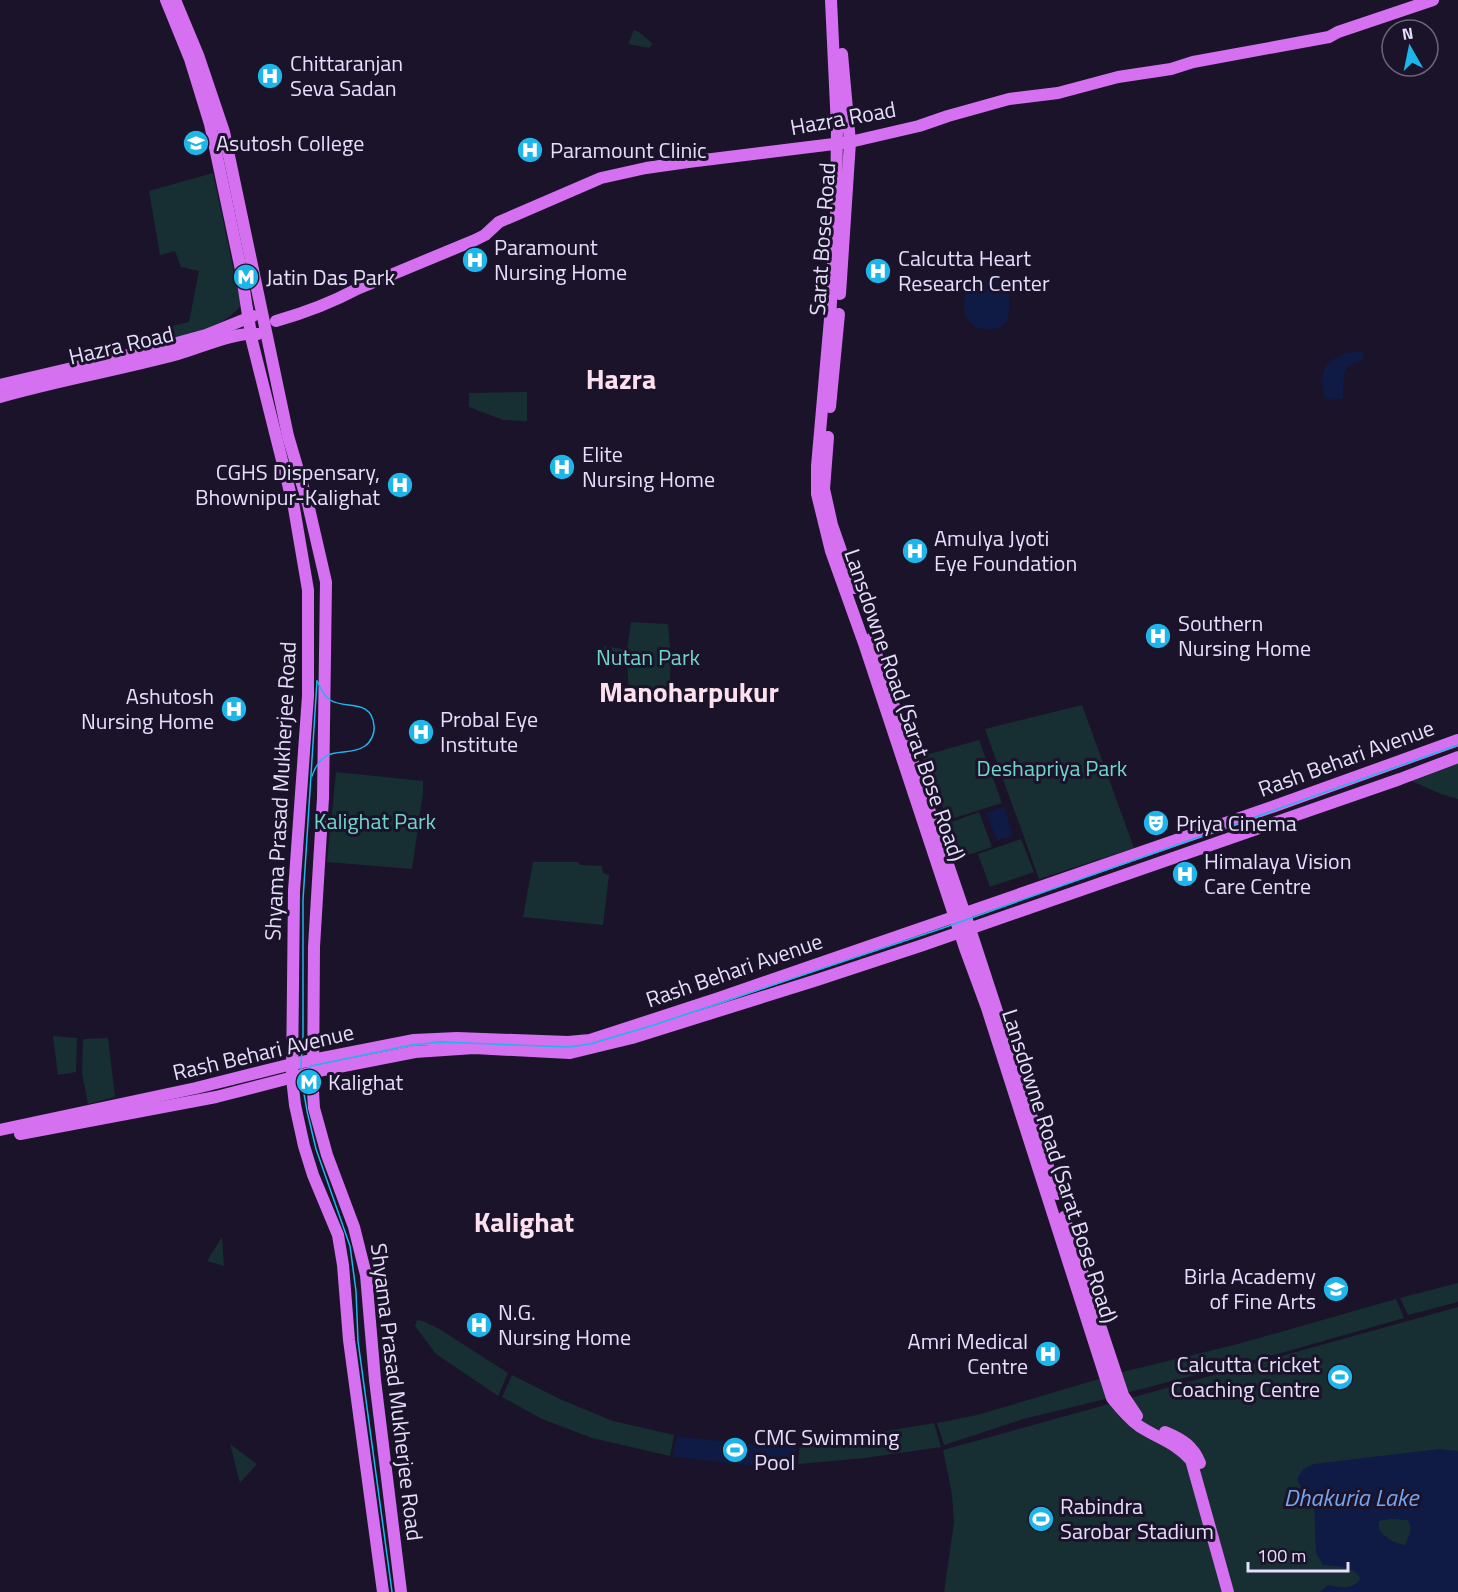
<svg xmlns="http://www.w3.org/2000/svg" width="1458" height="1592" font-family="'Titillium Web',sans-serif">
<rect width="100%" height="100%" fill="#1a1329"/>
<g fill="#172f32">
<polygon points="634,30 639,32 653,44 649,48 628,44"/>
<path d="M 213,173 L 241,305 C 225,326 197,333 172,339 L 168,327 L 189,322 L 199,271 L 181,267 L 175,251 L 160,255 L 149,191 Z"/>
<polygon points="527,392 527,421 503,420 469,407 469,393"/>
<polygon points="631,622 668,624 671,658 669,694 629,693 627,664 602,659 604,646 627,650"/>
<polygon points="1082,705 1134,848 1039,879 985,729"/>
<polygon points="979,740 1002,803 948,820 922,756"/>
<polygon points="1458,762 1458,799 1441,794 1407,779"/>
<polygon points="336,772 423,781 423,793 412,869 327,862"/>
<polygon points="979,812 992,847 962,857 949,823"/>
<polygon points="1021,839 1034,872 990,887 978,854"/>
<polygon points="533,862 578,862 580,865 602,866 603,873 609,875 603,925 523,917"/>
<polygon points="53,1036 77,1038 76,1072 58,1075"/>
<polygon points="108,1038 115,1097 88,1104 82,1073 83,1039"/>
<polygon points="222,1237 224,1266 207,1261"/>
<polygon points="1458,1283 1458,1302 1408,1315 1400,1298"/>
<polygon points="1396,1299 1404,1318 1281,1353 1122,1394 1114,1374 1238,1344"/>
<polygon points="1458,1307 1458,1592 944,1592 954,1523 952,1494 943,1450"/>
<polygon points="417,1320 423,1321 441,1330 508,1373 498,1396 436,1354 415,1326"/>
<polygon points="512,1375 562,1400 613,1421 674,1435 670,1456 592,1438 542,1419 502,1397"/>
<polygon points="1109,1376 1118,1396 1023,1419 944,1445 937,1423 977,1415"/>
<polygon points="934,1423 941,1447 865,1458 798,1464 800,1443 835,1440"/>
<polygon points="230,1444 257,1464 240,1483"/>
</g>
<g fill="#101b45" fill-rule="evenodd">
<path d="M 994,278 C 1005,282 1008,287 1009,299 C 1009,306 1010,316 1006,322 C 1003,326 998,328 994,329 C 965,334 958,307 969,285 L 981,280 Z"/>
<path d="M 1353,352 L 1363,352 L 1364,360 L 1347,366 L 1344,375 L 1343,398 L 1330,400 L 1324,398 C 1319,370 1324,358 1353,352 Z"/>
<polygon points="1004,807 1013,836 997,840 986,813"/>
<polygon points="677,1436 747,1444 796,1443 794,1464 754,1466 673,1457"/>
<path d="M 1439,1449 L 1458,1451 L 1458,1592 L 1320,1592 L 1328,1585 C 1340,1587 1352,1591 1360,1579 C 1355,1565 1336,1567 1323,1565 L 1316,1553 L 1314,1501 L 1301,1488 L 1297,1479 L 1303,1469 L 1314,1464 ZM 1390,1519 L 1407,1520 C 1414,1527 1409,1537 1405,1545 C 1394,1543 1385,1538 1379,1529 L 1379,1521 Z"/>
</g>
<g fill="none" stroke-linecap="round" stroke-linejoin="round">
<g stroke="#d570f1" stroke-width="12">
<polyline points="166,0 190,59 210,124 241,270 252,341 294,508 308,590 308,696 294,891 292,1078 295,1105 304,1146 313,1175 338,1235 343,1265 349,1340 383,1592"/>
<polyline points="175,0 198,55 224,132 288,436 308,504 326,582 323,798 314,947 313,1091 314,1108 327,1155 354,1227 366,1275 375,1380 401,1592"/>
<path d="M 831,0 L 837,128 L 836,214 L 830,319 L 817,466 L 817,494 L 831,551 L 865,646 L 966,951 L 987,1008 L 1112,1398 C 1120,1408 1128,1418 1139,1426 C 1159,1439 1173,1441 1191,1460 L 1228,1592"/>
<polyline points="840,294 850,142 842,54"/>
<path d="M 276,321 C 304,313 331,303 357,289 L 475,240 L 485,235 L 499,222 L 601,178 L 646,168 L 688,162 L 850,142 L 919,126 L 948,116 L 1009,99 L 1058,93 L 1118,77 L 1171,69 L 1193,62 L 1329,37 L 1338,32 L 1433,0"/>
<polyline points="0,385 166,346 206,335 253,316"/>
<path d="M 0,397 C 59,380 119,370 178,354 C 202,347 234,332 258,334"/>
<polyline points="830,407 839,314"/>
<polyline points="828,437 824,489 832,525 854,588"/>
<polyline points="871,639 970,929 1057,1194"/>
<polyline points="0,1130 196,1088 292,1064 414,1040 457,1038 568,1042 590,1040 719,998 1272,807 1458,740"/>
<polyline points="20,1134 216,1097 313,1072 415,1052 474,1048 570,1053 632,1038 817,980 923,945 1400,779 1458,757"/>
<polyline points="1064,1217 1123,1395 1137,1416"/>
<path d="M 1165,1432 C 1182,1439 1193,1446 1200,1463"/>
</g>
<g stroke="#1db5ea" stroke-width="1.5">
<polyline points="317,681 303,900 303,1039 301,1062 302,1082 307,1111 316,1149 350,1246 356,1291 358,1341 392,1592"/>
<path d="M 312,776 C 324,741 346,759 365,746 C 371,742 375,733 374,726 C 372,698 345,710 330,700 C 323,695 321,688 317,681"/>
<polyline points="299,1088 303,1075 311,1066 411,1045 440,1042 569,1047 590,1044 654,1025 943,928 1458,745"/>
</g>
</g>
<defs>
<g id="hospital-disc" transform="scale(1.35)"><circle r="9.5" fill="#1db5ea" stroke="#1a1329"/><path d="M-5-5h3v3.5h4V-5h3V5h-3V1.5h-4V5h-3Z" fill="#fff"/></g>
<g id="university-disc" transform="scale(1.35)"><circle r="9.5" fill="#1db5ea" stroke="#1a1329"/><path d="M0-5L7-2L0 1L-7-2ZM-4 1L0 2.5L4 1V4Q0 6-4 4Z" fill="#fff"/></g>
<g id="metro-disc" transform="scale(1.35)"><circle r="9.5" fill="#1db5ea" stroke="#1a1329"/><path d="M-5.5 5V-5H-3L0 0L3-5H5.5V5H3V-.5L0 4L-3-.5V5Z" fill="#fff"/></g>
<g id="theatre-disc" transform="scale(1.35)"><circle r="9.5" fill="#1db5ea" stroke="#1a1329"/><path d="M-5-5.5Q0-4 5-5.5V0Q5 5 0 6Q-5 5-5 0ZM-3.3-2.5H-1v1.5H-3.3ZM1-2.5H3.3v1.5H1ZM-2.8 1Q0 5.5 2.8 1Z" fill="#fff"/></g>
<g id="stadium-disc" transform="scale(1.35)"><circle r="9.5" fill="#1db5ea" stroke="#1a1329"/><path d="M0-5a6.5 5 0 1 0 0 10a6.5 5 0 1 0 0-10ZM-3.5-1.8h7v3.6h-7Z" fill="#fff"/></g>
</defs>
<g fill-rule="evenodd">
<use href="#hospital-disc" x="270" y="76"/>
<use href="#university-disc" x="196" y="143"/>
<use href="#hospital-disc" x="530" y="150"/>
<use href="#hospital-disc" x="475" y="260"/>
<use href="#hospital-disc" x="878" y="271"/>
<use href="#metro-disc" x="246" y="277"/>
<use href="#hospital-disc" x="562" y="467"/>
<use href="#hospital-disc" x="400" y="485"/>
<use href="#hospital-disc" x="915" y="551"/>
<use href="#hospital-disc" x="1158" y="636"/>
<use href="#hospital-disc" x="234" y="709"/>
<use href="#hospital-disc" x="421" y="732"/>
<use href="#theatre-disc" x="1156" y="823"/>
<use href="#hospital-disc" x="1185" y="874"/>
<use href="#metro-disc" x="309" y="1082"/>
<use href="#university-disc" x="1336" y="1289"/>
<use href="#hospital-disc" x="479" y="1325"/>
<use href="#hospital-disc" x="1048" y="1354"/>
<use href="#stadium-disc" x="1340" y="1377"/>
<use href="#stadium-disc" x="735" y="1450"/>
<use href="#stadium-disc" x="1041" y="1519"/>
</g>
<g text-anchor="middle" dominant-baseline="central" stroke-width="6" stroke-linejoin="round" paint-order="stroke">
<g font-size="22" fill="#e6defc" stroke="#1a1329" text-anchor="start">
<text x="290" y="63">Chittaranjan<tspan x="290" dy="25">Seva Sadan</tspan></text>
<text x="216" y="143">Asutosh College</text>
<text x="550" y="150">Paramount Clinic</text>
<text x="494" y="247">Paramount<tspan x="494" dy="25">Nursing Home</tspan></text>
<text x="898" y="258">Calcutta Heart<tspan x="898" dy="25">Research Center</tspan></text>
<text x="266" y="277">Jatin Das Park</text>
<text x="582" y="454">Elite<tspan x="582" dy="25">Nursing Home</tspan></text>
<text x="380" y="472" text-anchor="end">CGHS Dispensary,<tspan x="380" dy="25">Bhownipur-Kalighat</tspan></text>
<text x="934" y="538">Amulya Jyoti<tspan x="934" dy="25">Eye Foundation</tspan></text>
<text x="1178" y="623">Southern<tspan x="1178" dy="25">Nursing Home</tspan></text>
<text x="214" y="696" text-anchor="end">Ashutosh<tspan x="214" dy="25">Nursing Home</tspan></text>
<text x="440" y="719">Probal Eye<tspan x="440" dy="25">Institute</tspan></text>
<text x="1176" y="823">Priya Cinema</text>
<text x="1204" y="861">Himalaya Vision<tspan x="1204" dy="25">Care Centre</tspan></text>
<text x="328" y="1082">Kalighat</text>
<text x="1316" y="1276" text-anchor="end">Birla Academy<tspan x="1316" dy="25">of Fine Arts</tspan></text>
<text x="498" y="1312">N.G.<tspan x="498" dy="25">Nursing Home</tspan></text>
<text x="1028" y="1341" text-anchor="end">Amri Medical<tspan x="1028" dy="25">Centre</tspan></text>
<text x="1320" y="1364" text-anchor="end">Calcutta Cricket<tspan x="1320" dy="25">Coaching Centre</tspan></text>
<text x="754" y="1437">CMC Swimming<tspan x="754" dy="25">Pool</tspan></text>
<text x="1060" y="1506">Rabindra<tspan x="1060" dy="25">Sarobar Stadium</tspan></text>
</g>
<g font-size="22" fill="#e6defc" stroke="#1a1329">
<text transform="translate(843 118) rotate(-10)">Hazra Road</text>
<text transform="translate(822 239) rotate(-86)">Sarat Bose Road</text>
<text transform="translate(121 345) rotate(-13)">Hazra Road</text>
<text transform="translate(905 705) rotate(71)">Lansdowne Road (Sarat Bose Road)</text>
<text transform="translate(1346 758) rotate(-20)">Rash Behari Avenue</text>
<text transform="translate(280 791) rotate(-87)">Shyama Prasad Mukherjee Road</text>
<text transform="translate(734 970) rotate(-19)">Rash Behari Avenue</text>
<text transform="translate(263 1052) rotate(-13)">Rash Behari Avenue</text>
<text transform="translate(1060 1166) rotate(72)">Lansdowne Road (Sarat Bose Road)</text>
<text transform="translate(397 1392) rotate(83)">Shyama Prasad Mukherjee Road</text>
</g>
<g font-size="22" fill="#70d6cd" stroke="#1a1329">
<text x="648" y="657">Nutan Park</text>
<text x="1052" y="768">Deshapriya Park</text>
<text x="375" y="821">Kalighat Park</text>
</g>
<g font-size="24" font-style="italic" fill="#76a5f2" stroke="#1a1329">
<text x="1351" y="1497">Dhakuria Lake</text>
</g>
<g font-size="28" font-weight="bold" fill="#fce0ee" stroke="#1a1329">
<text x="621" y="378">Hazra</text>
<text x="689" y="691">Manoharpukur</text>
<text x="524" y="1221">Kalighat</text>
</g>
</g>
<g transform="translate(1410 48) rotate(351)"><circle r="28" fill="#1a1329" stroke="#6c647d" stroke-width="1.5"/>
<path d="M0-4.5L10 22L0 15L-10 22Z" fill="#1db5ea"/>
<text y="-9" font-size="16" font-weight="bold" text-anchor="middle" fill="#e6defc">N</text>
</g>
<path d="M1248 1562v9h100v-9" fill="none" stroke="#e6defc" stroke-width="3"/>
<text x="1257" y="1562" font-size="18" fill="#e6defc" stroke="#1a1329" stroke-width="4.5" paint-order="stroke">100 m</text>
</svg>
